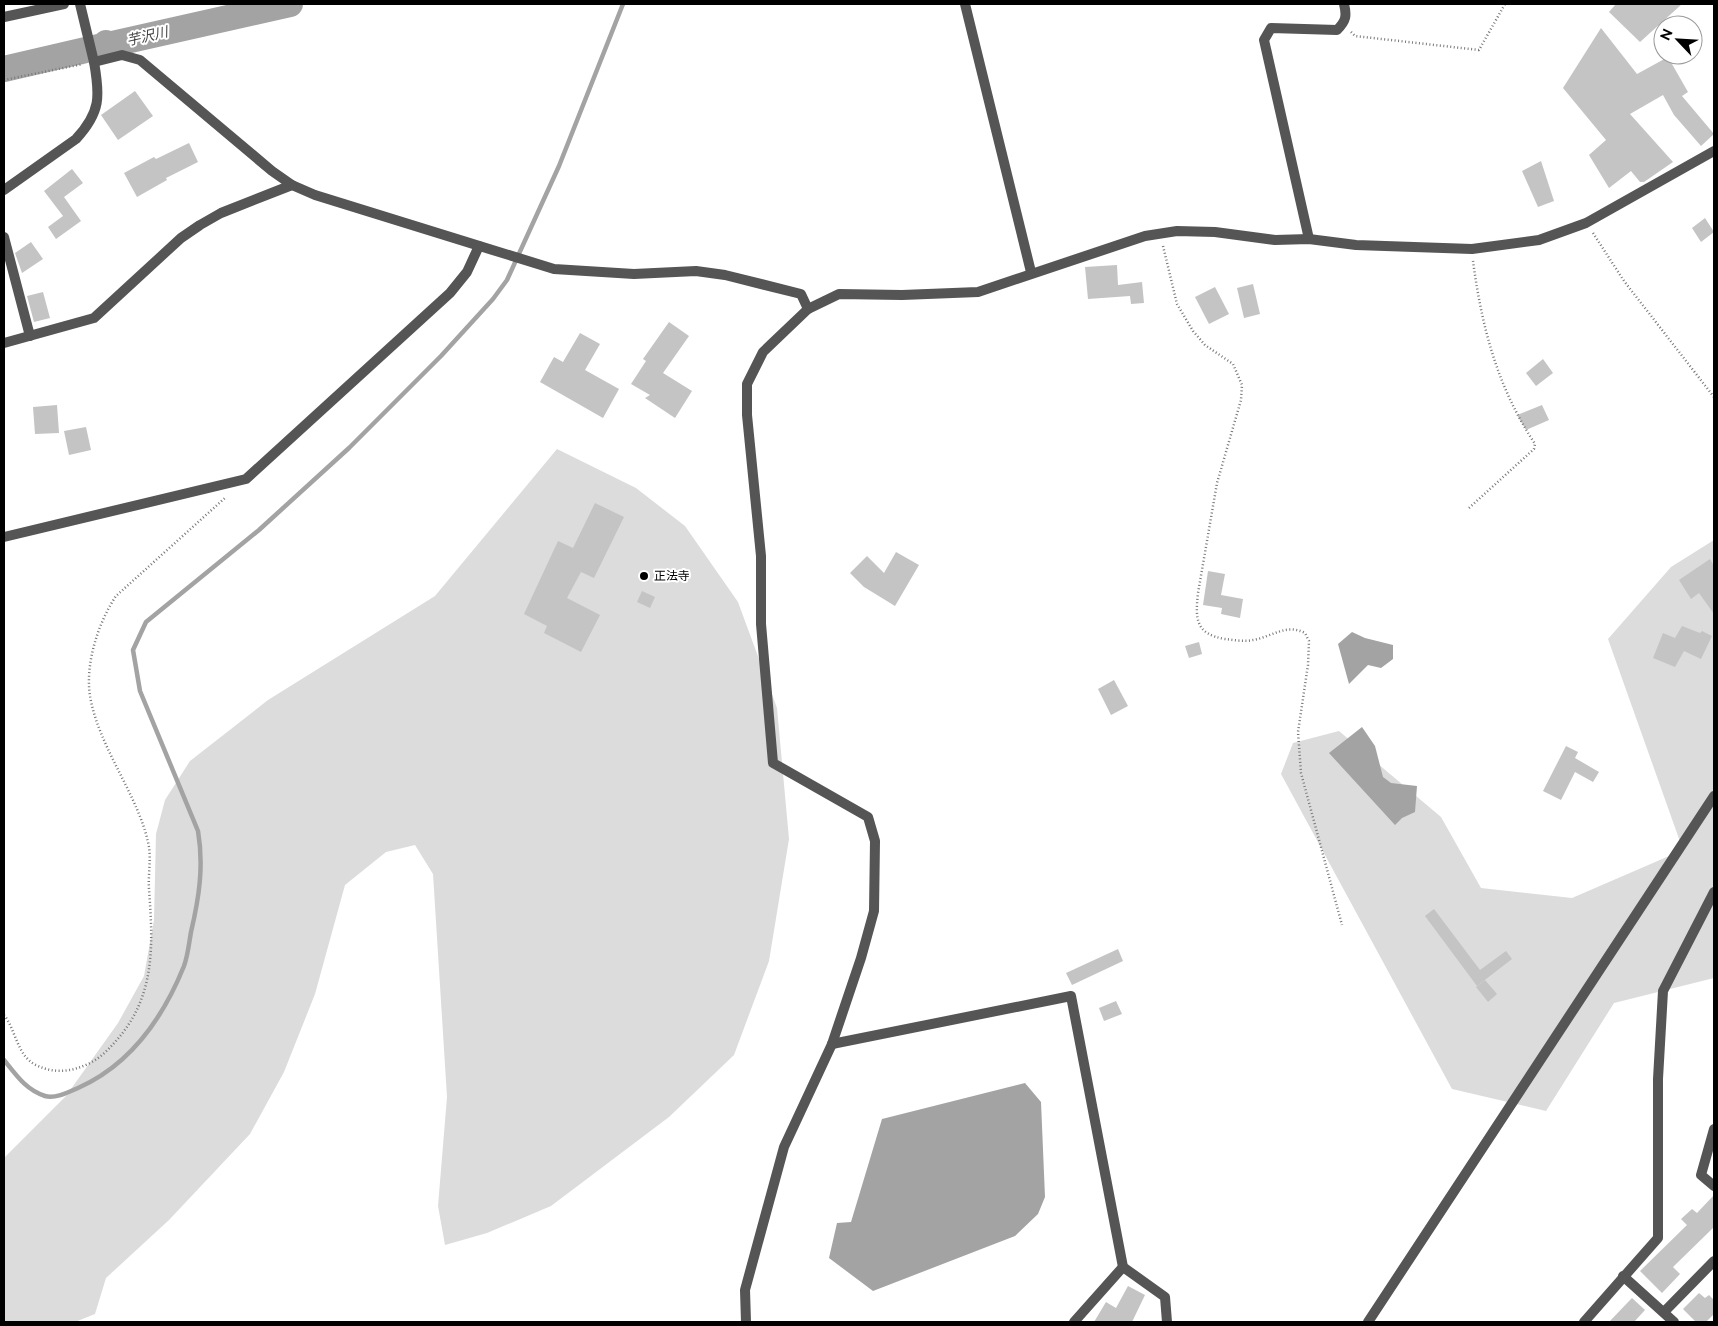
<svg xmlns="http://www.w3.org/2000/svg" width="1718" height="1326" font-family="Raleway,'Noto Sans JP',sans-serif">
<rect width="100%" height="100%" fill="#fff"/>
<g fill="#dcdcdc">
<polygon points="557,449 636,488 685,526 738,602 777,708 789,839 769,961 734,1055 669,1117 551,1206 487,1233 445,1245 438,1206 447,1097 433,874 415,845 386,852 345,885 315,994 284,1072 250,1134 169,1220 106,1278 95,1314 75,1322 4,1322 4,1158 66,1096 118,1023 144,976 154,920 156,834 165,800 190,761 268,700 435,596"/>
<polygon points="1714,540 1714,978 1614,1003 1546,1111 1452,1089 1281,774 1293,743 1339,731 1441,817 1481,888 1572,898 1683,850 1608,639 1671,567"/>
</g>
<g fill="#a3a3a3">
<polygon points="1352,632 1365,638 1393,645 1393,659 1381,668 1368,665 1349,684 1338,644"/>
<polygon points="1362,727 1375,746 1383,777 1391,783 1417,786 1415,812 1402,818 1395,825 1329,753"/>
<polygon points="1025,1083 1041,1102 1045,1197 1038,1214 1015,1236 873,1291 829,1258 837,1223 851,1222 882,1119"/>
</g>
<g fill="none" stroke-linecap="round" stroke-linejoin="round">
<path stroke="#a3a3a3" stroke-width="4.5" d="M 4,1060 C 16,1075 26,1090 45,1096 C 55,1099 69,1092 78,1088 C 130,1065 163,1018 184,966 C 188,955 189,943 191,932 C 199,898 204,866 198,831 L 140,691 L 133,650 L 146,622 L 259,530 L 349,448 L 441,356 L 493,299 L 507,280 L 559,166 L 623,4"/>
<polyline stroke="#a3a3a3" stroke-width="26" points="4,69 103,46 106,43 108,45 290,4"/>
</g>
<g fill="#c4c4c4">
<polygon points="1616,4 1682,4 1640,42 1609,12"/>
<polygon points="1601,28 1637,74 1668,57 1688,92 1682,96 1714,134 1701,146 1674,115 1663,95 1630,114 1673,162 1644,182 1640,182 1631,171 1609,188 1589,155 1606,140 1563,88"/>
<polygon points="135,91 153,116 118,140 101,115"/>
<polygon points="189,143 198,162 166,178 167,180 137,197 124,173 154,157 156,159"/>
<polygon points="1541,161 1554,201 1538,207 1522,171"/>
<polygon points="72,169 83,183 64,197 81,221 56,239 48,227 63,216 44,191"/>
<polygon points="1705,218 1714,232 1701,242 1692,228"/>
<polygon points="31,242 43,259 22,273 15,253"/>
<polygon points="1117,265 1118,285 1142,282 1144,303 1131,304 1130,296 1088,299 1085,267"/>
<polygon points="1253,284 1260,314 1244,318 1237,288"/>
<polygon points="1215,287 1229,314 1209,324 1195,297"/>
<polygon points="43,292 50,318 34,322 27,296"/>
<polygon points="669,322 689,336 663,373 692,391 675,418 645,398 650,395 631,384 646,361 643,359"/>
<polygon points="580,333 600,344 585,370 619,389 603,418 540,382 554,357 563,362"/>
<polygon points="1543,359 1553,373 1536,386 1526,373"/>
<polygon points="57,405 59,433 35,434 33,407"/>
<polygon points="1542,405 1549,420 1526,430 1517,415"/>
<polygon points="86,427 91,450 69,455 64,431"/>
<polygon points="595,503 624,517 594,578 581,572 567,598 600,615 581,652 544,633 547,626 524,614 558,541 573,548"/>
<polygon points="896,552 919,565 895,606 864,587 850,573 867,556 884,573"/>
<polygon points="1710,559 1714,566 1714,614 1699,593 1691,599 1679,580"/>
<polygon points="1208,571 1225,574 1221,595 1243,599 1240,618 1221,614 1222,608 1203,605"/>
<polygon points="642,591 655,597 650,608 637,602"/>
<polygon points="1682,626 1700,633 1702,631 1712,636 1701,659 1684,651 1675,667 1653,658 1663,633 1675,638"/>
<polygon points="1199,642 1202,654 1189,658 1185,646"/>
<polygon points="1114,680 1128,706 1111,715 1098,689"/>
<polygon points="1566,746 1578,752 1575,758 1599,772 1593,782 1575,772 1561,800 1543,791"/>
<polygon points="1434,909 1480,970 1506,951 1512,959 1477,986 1425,916"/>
<polygon points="1118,949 1123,961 1072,985 1066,973"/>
<polygon points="1485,980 1497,994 1488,1002 1476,987"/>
<polygon points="1116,1001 1122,1014 1104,1021 1099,1008"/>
<polygon points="1714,1195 1714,1227 1673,1267 1680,1274 1662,1293 1640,1271 1687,1225 1681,1219 1692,1209 1697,1213"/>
<polygon points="1128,1286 1145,1295 1132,1322 1094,1322 1106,1302 1116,1308"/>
<polygon points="1699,1293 1705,1298 1709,1295 1714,1300 1714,1314 1706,1322 1696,1322 1683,1309"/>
<polygon points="1632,1298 1645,1310 1634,1322 1609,1322"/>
</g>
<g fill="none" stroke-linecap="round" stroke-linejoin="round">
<g stroke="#777" stroke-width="2.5" stroke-dasharray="1 2.5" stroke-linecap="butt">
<polyline points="1351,32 1355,36 1479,50 1505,4"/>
<polyline points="4,80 83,64"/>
<polyline points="1593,233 1624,281 1714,397"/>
<path d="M 1163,246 L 1177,304 L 1193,331 L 1205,345 L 1233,364 L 1242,385 L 1241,400 L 1217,483 L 1198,593 C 1195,620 1196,634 1225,639 C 1234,640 1244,642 1253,640 C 1272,637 1286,623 1305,633 L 1309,641 L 1308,665 L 1298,732 L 1301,773 L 1342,925"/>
<path d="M 1469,508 L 1534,449 L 1535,444 C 1497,386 1482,328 1473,261"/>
<path d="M 4,1015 C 16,1030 17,1056 36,1065 C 54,1074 72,1072 90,1063 C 100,1058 108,1050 115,1042 C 156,997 153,945 149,889 C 148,875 151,861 149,847 C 140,797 99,749 90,696 C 85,664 98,623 116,596 L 226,497"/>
</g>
<g stroke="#555" stroke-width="10">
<polyline points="80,4 94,62 122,55 140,60 272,171 292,185 315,195 554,269 634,274 696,271 725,275 801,294 808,309"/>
<polyline points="965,4 1031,272"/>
<polyline points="4,17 64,4"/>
<path d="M 4,190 L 76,139 C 101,112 100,96 94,62"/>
<polyline points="4,237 30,336"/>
<path d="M 1309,239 L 1264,40 L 1271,28 L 1337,30 C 1346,21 1347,16 1344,4"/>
<polyline points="4,343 94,318 181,238 200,225 221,213 292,185"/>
<polyline points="4,537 246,479 450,293 467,272 479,246"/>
<polyline points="832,1044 1071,996 1123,1267 1165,1297 1167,1322"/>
<polyline points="1714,1129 1701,1175 1714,1186"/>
<polyline points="1623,1276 1674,1322"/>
<polyline points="1664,1312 1714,1261"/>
<polyline points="746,1322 745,1290 784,1147 832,1044 861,958 874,911 875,841 868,817 773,763 761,624 761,556 747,415 747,384 763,352 808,309 839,294 902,295 978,292 1145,236 1177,231 1215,232 1275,240 1309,239 1356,245 1472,249 1539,240 1586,223 1714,151"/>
<polyline points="1074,1322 1123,1267"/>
<polyline points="1584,1322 1658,1238 1658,1079 1663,991 1714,892"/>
</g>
<polyline stroke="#555" stroke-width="10" points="1368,1322 1714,796"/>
</g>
<circle fill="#000" stroke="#fff" stroke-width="2" cx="644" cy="576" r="5"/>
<g text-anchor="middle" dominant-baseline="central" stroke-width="4" stroke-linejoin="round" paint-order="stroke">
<g font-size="12" fill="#000" stroke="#fff" text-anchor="start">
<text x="654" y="576">正法寺</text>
</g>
<g font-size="14" font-style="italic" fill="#444" stroke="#fff">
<text transform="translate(147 36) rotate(-13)">芋沢川</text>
</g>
</g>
<rect width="1718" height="1326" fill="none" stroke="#000000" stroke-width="10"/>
<g transform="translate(1678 40) rotate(295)"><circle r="24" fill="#ffffff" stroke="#999999"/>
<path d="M0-4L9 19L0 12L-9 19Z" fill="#000000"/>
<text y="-8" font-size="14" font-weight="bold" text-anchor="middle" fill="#000000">N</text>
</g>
</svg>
